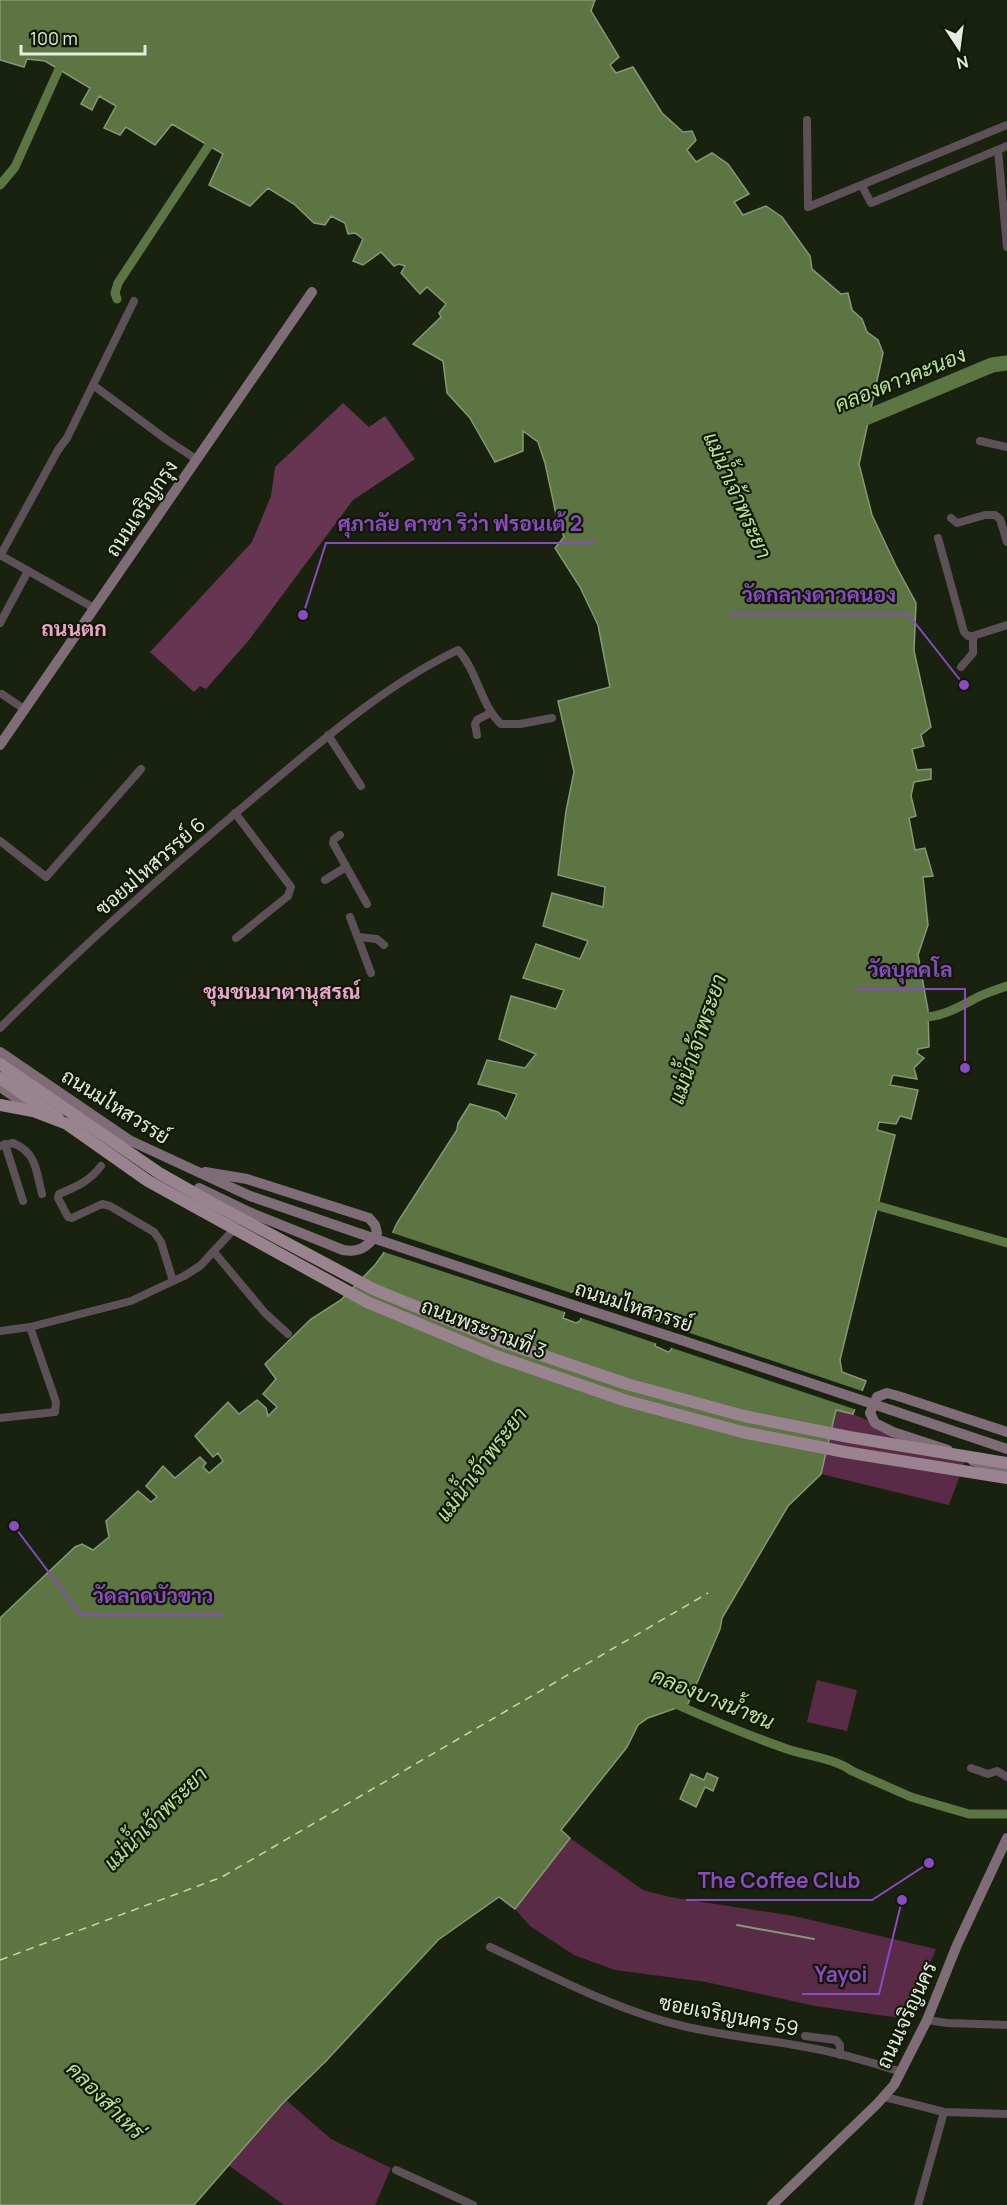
<svg xmlns="http://www.w3.org/2000/svg" width="1007" height="2205" font-family="Manrope,Sarabun,sans-serif">
<rect width="100%" height="100%" fill="#19220f"/>
<g fill="#5a2b46">
<polygon points="837,1409 853,1414 965,1461 949,1505 821,1474"/>
<polygon points="817,1680 857,1690 847,1731 807,1722"/>
<polygon points="570,1838 643,1890 670,1897 794,1916 936,1949 907,2019 815,2006 706,1982 615,1970 574,1955 530,1926 515,1909"/>
<polygon points="286,2100 331,2139 391,2168 375,2205 284,2205 228,2165"/>
</g>
<polygon fill="#663551" points="343,403 369,427 385,416 415,459 353,500 249,640 206,689 200,686 194,692 150,652 252,542 271,496 275,467"/>
<g fill="#5c7543" stroke="#859972" stroke-width="1.5" fill-rule="evenodd">
<path d="M 0,0 L 595,0 L 591,11 L 619,57 L 610,65 L 616,73 L 633,67 L 662,113 L 683,132 L 692,131 L 696,140 L 687,150 L 696,162 L 712,153 L 728,164 L 749,194 L 734,202 L 743,215 L 766,206 L 782,217 L 810,256 L 812,269 L 841,294 L 848,293 L 852,310 L 862,319 L 867,332 L 878,340 L 883,353 L 859,464 L 872,515 L 896,566 L 916,603 L 914,651 L 931,727 L 921,735 L 924,746 L 912,749 L 917,770 L 931,769 L 931,779 L 914,782 L 911,796 L 916,816 L 909,818 L 915,850 L 925,848 L 933,876 L 923,877 L 928,925 L 918,955 L 928,1010 L 929,1047 L 918,1049 L 917,1053 L 924,1058 L 914,1068 L 917,1079 L 893,1075 L 890,1085 L 918,1090 L 911,1119 L 900,1116 L 896,1124 L 879,1122 L 877,1130 L 895,1135 L 840,1360 L 842,1372 L 866,1381 L 853,1414 L 836,1410 L 821,1474 L 788,1506 L 722,1618 L 720,1629 L 688,1704 L 648,1718 L 638,1725 L 627,1747 L 561,1830 L 570,1838 L 515,1909 L 499,1897 L 438,1940 L 326,2061 L 282,2104 L 194,2205 L 0,2205 L 0,1618 L 75,1547 L 82,1544 L 93,1550 L 109,1537 L 106,1521 L 138,1491 L 151,1502 L 157,1497 L 146,1486 L 163,1466 L 175,1478 L 200,1457 L 206,1463 L 203,1467 L 209,1473 L 223,1461 L 218,1453 L 213,1457 L 195,1436 L 228,1402 L 239,1414 L 257,1400 L 266,1408 L 268,1416 L 277,1407 L 263,1394 L 276,1379 L 265,1364 L 311,1319 L 341,1300 L 375,1265 L 383,1254 L 397,1223 L 457,1130 L 458,1123 L 470,1104 L 498,1112 L 506,1119 L 517,1094 L 478,1084 L 487,1060 L 525,1068 L 536,1054 L 499,1039 L 511,996 L 556,1009 L 564,990 L 523,978 L 536,944 L 580,959 L 588,941 L 543,926 L 552,893 L 603,907 L 605,887 L 558,875 L 566,811 L 574,772 L 558,701 L 610,687 L 598,625 L 580,587 L 555,548 L 564,537 L 556,514 L 545,463 L 538,442 L 523,431 L 523,451 L 495,462 L 470,418 L 447,393 L 443,361 L 413,344 L 441,317 L 439,313 L 446,304 L 427,287 L 420,294 L 401,273 L 405,266 L 399,264 L 394,266 L 381,252 L 363,265 L 353,261 L 363,239 L 355,233 L 348,234 L 345,223 L 331,216 L 325,225 L 314,223 L 294,204 L 268,188 L 250,206 L 209,185 L 223,154 L 172,124 L 155,145 L 126,127 L 120,135 L 104,128 L 116,106 L 99,96 L 92,110 L 81,104 L 90,88 L 45,61 L 27,59 L 24,67 L 0,60 ZM 576,1290 L 582,1291 L 588,1298 L 580,1321 L 576,1323 L 563,1318 L 571,1292 ZM 667,1319 L 673,1320 L 679,1326 L 671,1350 L 668,1352 L 655,1346 L 662,1321 Z"/>
<polygon points="707,1773 718,1778 713,1791 705,1787 696,1807 680,1799 691,1774 704,1780"/>
</g>
<g fill="#19220f">
<polygon points="390,1232 574,1294 568,1313 381,1251"/>
<polygon points="584,1297 664,1324 658,1344 578,1317"/>
<polygon points="675,1328 865,1392 857,1410 669,1347"/>
</g>
<g fill="none" stroke-linecap="round" stroke-linejoin="round">
<polyline stroke="#859972" stroke-width="2" points="737,1925 814,1939"/>
<g stroke="#5c7543" stroke-width="9">
<polyline points="0,185 15,167 63,60"/>
<polyline points="117,299 115,293 118,283 215,136"/>
<path d="M 917,1017 C 941,1019 960,1006 980,996 C 989,992 998,989 1007,986"/>
<polyline points="868,1203 1007,1243"/>
<path d="M 671,1702 C 709,1719 747,1735 787,1749 C 808,1756 834,1758 852,1771 L 911,1797 L 938,1805 L 969,1814 L 1007,1814"/>
</g>
<polyline stroke="#5c7543" stroke-width="15" points="851,424 992,365 1007,363"/>
<polyline stroke="#bce296" stroke-width="1.5" stroke-dasharray="8 6" stroke-linecap="butt" points="0,1960 222,1877 708,1593"/>
<g stroke="#5c5156" stroke-width="8">
<polyline points="807,120 808,207 1007,125"/>
<polyline points="998,150 1007,247"/>
<polyline points="862,186 871,203 1007,146"/>
<polyline points="93,385 167,440 196,459"/>
<polyline points="980,441 1007,447"/>
<polyline points="951,518 957,523 985,515 995,515 1000,519 1007,542"/>
<polyline points="938,538 964,632 968,636 973,636 1007,625"/>
<polyline points="0,555 94,608"/>
<polyline points="0,556 58,450 67,438 134,301"/>
<polyline points="0,623 28,571"/>
<polyline points="961,667 973,653 973,636"/>
<polyline points="2,694 24,709"/>
<polyline points="328,735 361,786"/>
<polyline points="477,735 475,724 477,720 490,713"/>
<polyline points="235,813 291,887 288,896 236,938"/>
<polyline points="340,835 334,839 333,843 367,904"/>
<polyline points="0,841 46,877 141,769"/>
<polyline points="325,880 346,867"/>
<polyline points="350,917 371,973"/>
<polyline points="358,937 377,939 384,945"/>
<path d="M 0,1028 C 84,944 172,866 263,790 C 324,739 385,685 458,650 C 478,672 480,704 501,724 L 520,724 L 552,718"/>
<polyline points="5,1144 23,1201"/>
<path d="M 0,1146 L 13,1143 C 37,1153 36,1171 42,1194"/>
<path d="M 101,1166 C 90,1181 76,1187 59,1194 L 58,1198 L 68,1217 L 72,1218 L 102,1204 L 110,1206 L 154,1232 L 161,1242 L 173,1281"/>
<polyline points="214,1252 265,1313 288,1334"/>
<polyline points="0,1331 30,1327"/>
<polyline points="0,1418 55,1412 56,1402 30,1327 131,1301 184,1276 200,1266 236,1227"/>
<polyline points="971,1768 988,1774 997,1771 1007,1777"/>
<path d="M 490,1947 C 553,1976 615,2010 683,2026 C 720,2035 758,2039 795,2045 C 831,2051 866,2060 901,2072"/>
<polyline points="927,2020 947,2023 1007,2025"/>
<polyline points="805,2036 836,2040 840,2045 840,2055"/>
<polyline points="885,2097 944,2112 1007,2114"/>
<polyline points="396,2170 473,2205"/>
<polyline points="918,2205 944,2112"/>
</g>
<g stroke="#7e6d76" stroke-width="10">
<polyline points="0,745 312,292"/>
<polyline points="0,1052 129,1140 250,1196 361,1234"/>
<polyline points="0,1087 34,1110"/>
<path d="M 199,1188 L 249,1212 L 343,1250 C 359,1253 368,1247 377,1233 L 375,1225 L 369,1218 L 247,1179 L 205,1172"/>
<polyline points="582,1308 681,1340"/>
<polyline points="891,1410 1007,1449"/>
<polyline points="948,1450 893,1432 875,1423 870,1413 877,1397 887,1393 898,1396 1007,1432"/>
<polyline points="973,1461 1007,1471"/>
<polyline points="772,2205 877,2104 894,2085 927,2020 957,1945 1007,1838"/>
</g>
<polyline stroke="#99838e" stroke-width="12" points="0,1078 58,1118"/>
<g stroke="#7e6d76" stroke-width="10">
<polyline points="361,1234 582,1308"/>
<polyline points="681,1340 891,1410"/>
</g>
<g stroke="#99838e" stroke-width="12">
<polyline points="0,1064 159,1173 210,1202 373,1289 500,1341 627,1384 744,1416 849,1437 1007,1463"/>
<polyline points="0,1105 33,1111 67,1124 148,1181 367,1302 496,1356 627,1401 742,1432 845,1452 1007,1478"/>
</g>
</g>
<g text-anchor="middle" dominant-baseline="central" stroke-width="4.5" stroke-linejoin="round" paint-order="stroke">
<g font-size="20" fill="#e5ecdf" stroke="#101907">
<text transform="translate(141 508) rotate(-56)">ถนนเจริญกรุง</text>
<text transform="translate(150 866) rotate(-41)">ซอยมไหสวรรย์ 6</text>
<text transform="translate(116 1106) rotate(32)">ถนนมไหสวรรย์</text>
<text transform="translate(634 1306) rotate(18)">ถนนมไหสวรรย์</text>
<text transform="translate(484 1328) rotate(21)">ถนนพระรามที่ 3</text>
<text transform="translate(729 2015) rotate(11)">ซอยเจริญนคร 59</text>
<text transform="translate(906 2015) rotate(-65)">ถนนเจริญนคร</text>
</g>
<g font-size="21" font-style="italic" fill="#bce296" stroke="#101907">
<text transform="translate(900 379) rotate(-22)">คลองดาวคะนอง</text>
<text transform="translate(738 495) rotate(66)">แม่น้ำเจ้าพระยา</text>
<text transform="translate(697 1039) rotate(-71)">แม่น้ำเจ้าพระยา</text>
<text transform="translate(481 1464) rotate(-53)">แม่น้ำเจ้าพระยา</text>
<text transform="translate(713 1698) rotate(22)">คลองบางน้ำชน</text>
<text transform="translate(155 1818) rotate(-45)">แม่น้ำเจ้าพระยา</text>
<text transform="translate(106 2100) rotate(45)">คลองสำเหร่</text>
</g>
<g font-size="21" font-weight="bold" fill="#eea5cc" stroke="#101907">
<text x="74" y="628">ถนนตก</text>
<text x="282" y="991">ชุมชนมาตานุสรณ์</text>
</g>
</g>
<path fill="none" stroke="#8b49c4" stroke-width="2" d="M303 615L326 543H595M964 685L908 614H730M965 1068L965 989H856M14 1526L81 1615H225M929 1863L872 1900H686M902 1900L879 1994H802"/>
<g fill="#8b49c4" stroke="#101907" stroke-width="2">
<circle cx="303" cy="615" r="6"/>
<circle cx="964" cy="685" r="6"/>
<circle cx="965" cy="1068" r="6"/>
<circle cx="14" cy="1526" r="6"/>
<circle cx="929" cy="1863" r="6"/>
<circle cx="902" cy="1900" r="6"/>
</g>
<g font-size="21" text-anchor="middle" font-weight="bold" fill="#8b49c4" stroke="#101907" stroke-width="4.5" stroke-linejoin="round" paint-order="stroke">
<text x="460" y="531">ศุภาลัย คาซา ริว่า ฟรอนเต้ 2</text>
<text x="819" y="602">วัดกลางดาวคนอง</text>
<text x="910" y="977">วัดบุคคโล</text>
<text x="153" y="1603">วัดลาดบัวขาว</text>
<text x="779" y="1888">The Coffee Club</text>
<text x="841" y="1982">Yayoi</text>
</g>
<g transform="translate(959 48) rotate(167)" stroke="#101907" stroke-width="4.5" paint-order="stroke">
<path d="M0-4.5L10 22L0 15L-10 22Z" fill="#e5ecdf"/>
<text y="-9" font-size="16" font-weight="bold" text-anchor="middle" fill="#e5ecdf">N</text>
</g>
<path d="M21 45v9h124v-9" fill="none" stroke="#e5ecdf" stroke-width="3"/>
<text x="30" y="45" font-size="18" fill="#e5ecdf" stroke="#101907" stroke-width="4.5" paint-order="stroke">100 m</text>
</svg>
